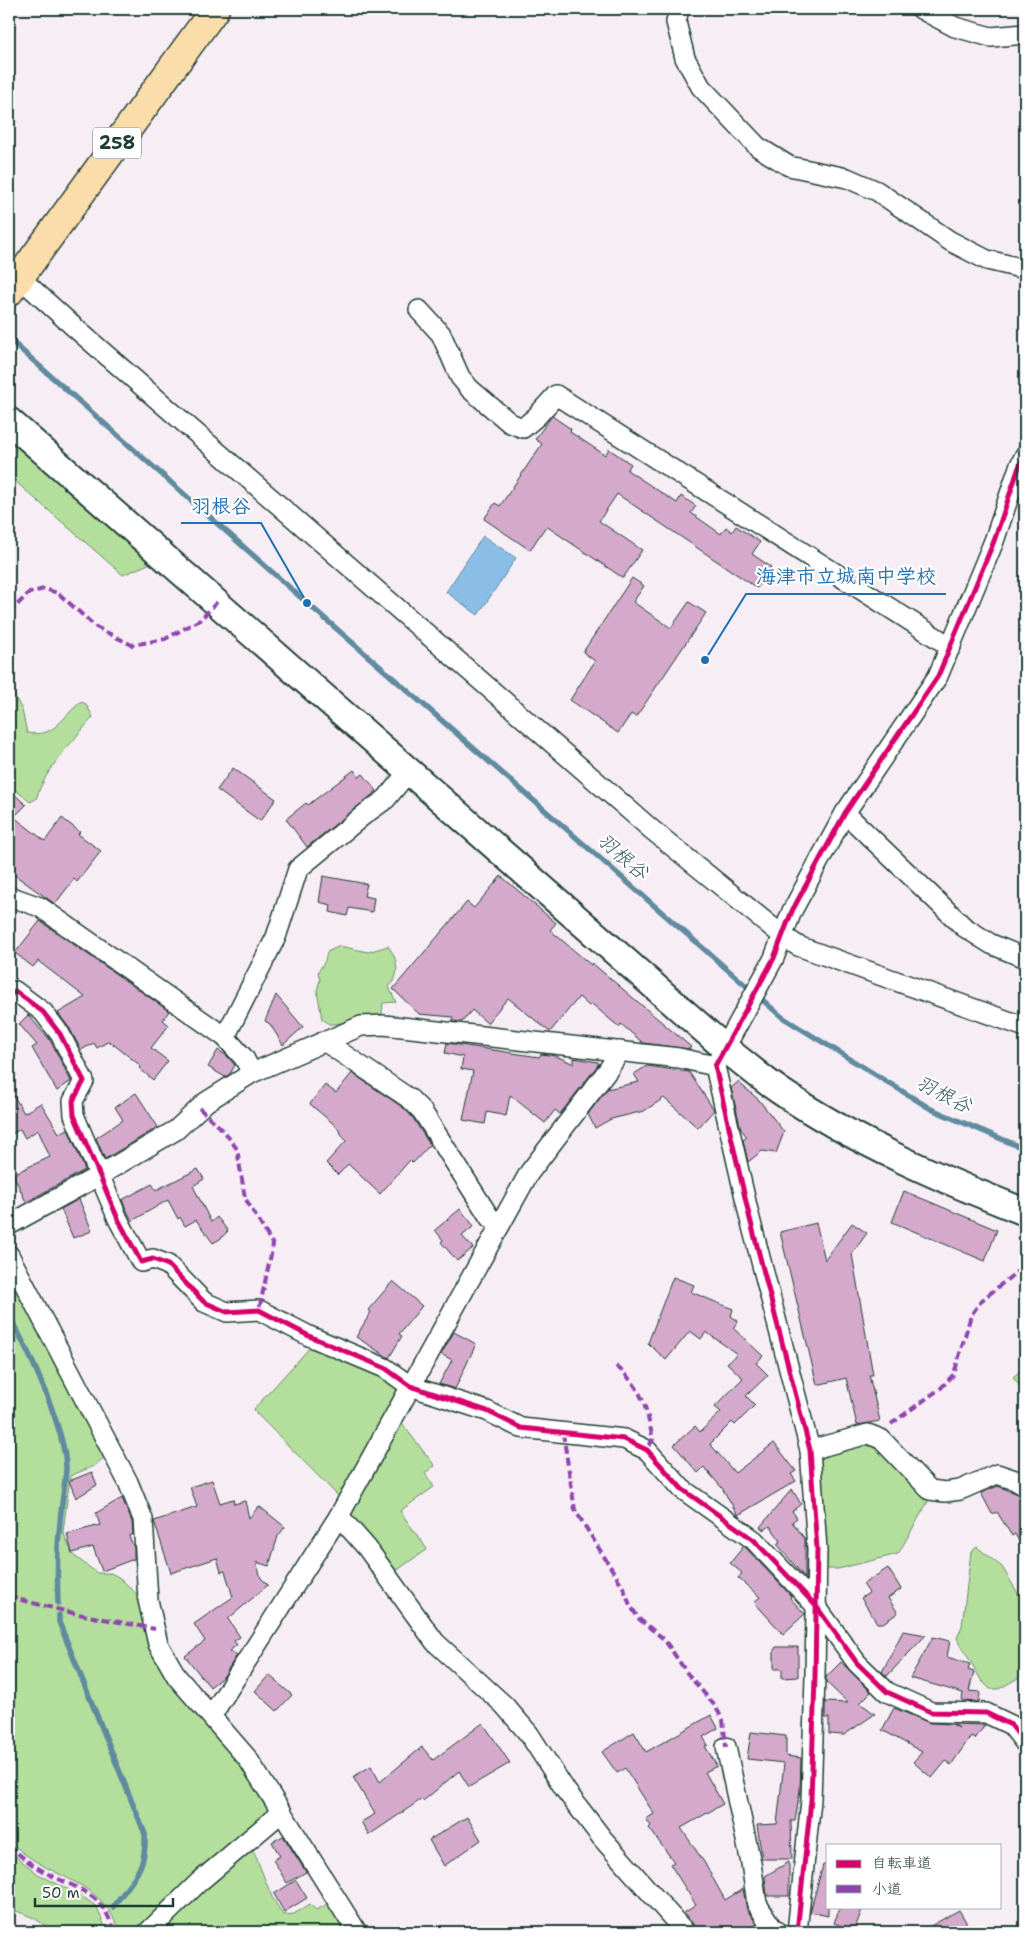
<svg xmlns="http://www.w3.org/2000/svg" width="1034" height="1941" font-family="'Shantell Sans','Klee One',sans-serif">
<rect width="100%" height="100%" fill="#f7eef5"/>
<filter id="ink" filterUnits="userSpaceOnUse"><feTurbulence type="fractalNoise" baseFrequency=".02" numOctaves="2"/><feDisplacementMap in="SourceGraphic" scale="10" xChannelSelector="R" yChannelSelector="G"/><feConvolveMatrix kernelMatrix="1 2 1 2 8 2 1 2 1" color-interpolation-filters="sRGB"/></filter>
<g filter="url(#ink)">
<g fill="#b3de9b" stroke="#698e68">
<polygon points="9,437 151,563 123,575 9,476"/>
<path d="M 13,693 L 22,710 L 27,733 C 56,738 61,717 81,702 L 86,704 L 93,717 C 72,743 46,767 36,799 L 30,802 L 13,788 L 9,788 L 9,695 Z"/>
<path d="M 340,946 L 368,952 L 388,946 C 398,959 401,975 389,987 L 396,1002 L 383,1003 L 382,1014 C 373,1015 334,1026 329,1024 C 327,1023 325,1020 322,1019 L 317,990 L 320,980 L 318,972 L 325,961 L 327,952 Z"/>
<path d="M 9,1267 L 107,1455 L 94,1466 L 70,1476 L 63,1532 L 73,1555 L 97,1573 L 111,1573 L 120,1578 L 144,1601 L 151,1633 L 243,1761 L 276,1812 L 199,1872 L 135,1932 L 120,1932 C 102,1883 64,1882 26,1855 C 19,1851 14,1844 9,1839 Z"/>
<polygon points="313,1344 381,1370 403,1388 340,1498 253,1410"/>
<polygon points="1025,1367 1025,1393 1013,1377"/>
<polygon points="399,1420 435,1466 425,1473 434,1487 400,1511 427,1549 392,1574 346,1515"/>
<polygon points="864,1444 878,1448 930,1498 898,1554 838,1569 823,1569 818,1463 822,1457"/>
<polygon points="977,1547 1002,1567 1025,1605 1025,1674 999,1689 990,1689 981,1680 957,1638 962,1626 971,1552"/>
<polygon points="9,1851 38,1874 83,1897 97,1907 107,1932 54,1932 34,1918 9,1908"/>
<polygon points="249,1851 254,1852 272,1897 283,1915 294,1914 310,1904 316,1910 333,1901 352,1932 158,1932"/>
</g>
<polygon fill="#8bbee7" stroke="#608a9f" points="483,536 516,558 478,615 446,592"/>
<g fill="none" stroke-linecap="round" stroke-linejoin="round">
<g stroke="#608a9f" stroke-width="5.5">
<polyline points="9,339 307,603 782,1017 931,1109 1025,1149"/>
<path d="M 9,1316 C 29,1350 66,1431 66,1469 C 65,1487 61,1505 60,1522 C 57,1549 57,1576 58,1603"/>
<path d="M 59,1615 L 59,1622 L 145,1834 C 147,1869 132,1880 113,1907"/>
</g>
</g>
<g fill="#d5a9cc" stroke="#1f3d34">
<polygon points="552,416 571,429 570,432 605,455 609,449 631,464 627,470 677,503 681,496 696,506 691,513 721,534 726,527 732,532 736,526 760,542 752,554 771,567 757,588 617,494 599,521 642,550 623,578 546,526 530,550 484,519 495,503 500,506 542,444 535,439"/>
<polygon points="632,578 644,586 633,602 671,628 689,602 706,613 636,717 631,714 618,733 570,700 595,661 583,652"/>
<polygon points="233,768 276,799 260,821 217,790"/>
<polygon points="354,770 359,777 363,774 377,791 307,847 286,819 306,803 308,805"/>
<polygon points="9,789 26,805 14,817 45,841 62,818 80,832 78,834 101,851 77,882 74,879 55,904 9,871"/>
<polygon points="323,876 367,884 364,896 374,898 372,912 349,908 347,916 330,912 331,905 319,902"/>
<polygon points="501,876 556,923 550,930 591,965 592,963 691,1047 689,1049 643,1043 621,1024 619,1027 592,1004 589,1006 579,997 550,1032 508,998 487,1023 472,1010 462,1022 452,1021 453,1017 419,1014 393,989 467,902 474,908"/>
<polygon points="40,921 169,1011 163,1020 169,1025 151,1048 168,1061 153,1080 139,1068 141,1066 109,1041 97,1048 94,1043 81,1050 70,1029 58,1013 85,997 38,961 33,967 15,953"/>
<polygon points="276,995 303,1027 283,1045 270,1024 265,1021"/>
<polygon points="28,1015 50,1040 71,1081 57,1091 32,1048 37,1045 19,1024"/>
<polygon points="447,1043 539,1057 541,1054 556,1056 574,1064 574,1058 598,1062 598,1065 560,1114 555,1110 545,1123 510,1095 506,1116 487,1112 485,1124 463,1120 473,1071 461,1069 463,1057 445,1053"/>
<polygon points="218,1050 226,1055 235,1065 230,1074 225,1077 208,1067"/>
<polygon points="647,1066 689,1072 714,1110 698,1128 664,1098 644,1111 611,1119 595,1128 588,1114 607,1089 639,1082 634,1074"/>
<polygon points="352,1073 405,1109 413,1118 430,1145 413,1163 410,1160 380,1194 348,1164 338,1175 326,1163 346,1141 336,1126 310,1104 325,1085 336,1093"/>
<polygon points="738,1082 759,1100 784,1132 776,1153 762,1151 748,1162 743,1140 747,1137 741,1129 731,1088"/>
<polygon points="9,1088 24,1113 41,1103 59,1133 68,1129 85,1170 26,1202 13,1174 50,1157 38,1130 25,1138 20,1129 9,1136"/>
<polygon points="136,1093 158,1127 105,1159 96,1138 123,1120 115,1107"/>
<polygon points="198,1169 204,1179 193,1186 211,1222 217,1217 228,1231 220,1239 213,1243 196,1220 185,1226 180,1217 178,1219 168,1200 132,1221 122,1200 152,1184 156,1190"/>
<polygon points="904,1191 997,1230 985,1261 892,1222"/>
<polygon points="79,1199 92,1231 73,1238 61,1209"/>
<polygon points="460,1209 474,1226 462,1236 473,1248 457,1261 441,1242 443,1240 435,1230"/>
<polygon points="816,1223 825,1260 852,1223 867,1233 852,1254 873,1375 869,1375 880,1421 857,1425 846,1378 817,1385 780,1232"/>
<polygon points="673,1277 694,1285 691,1292 733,1309 731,1316 738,1321 733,1328 763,1356 756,1363 768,1375 746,1396 755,1405 735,1425 732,1422 710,1444 735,1473 774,1443 796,1471 791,1474 796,1481 738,1515 722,1488 704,1467 698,1473 674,1445 695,1426 700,1432 721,1412 715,1407 743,1378 727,1363 737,1354 706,1332 701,1339 690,1331 666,1360 648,1343"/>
<polygon points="393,1281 422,1306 399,1334 402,1336 389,1358 356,1337 371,1312 368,1310"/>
<polygon points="454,1332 476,1344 455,1389 439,1384 452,1360 441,1354"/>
<polygon points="92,1472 97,1485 76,1498 69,1481"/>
<polygon points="212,1480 220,1503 233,1499 234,1504 245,1501 249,1518 259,1506 285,1527 278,1536 269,1566 256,1562 261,1578 268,1585 228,1619 240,1637 234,1641 237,1645 229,1651 237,1655 224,1676 210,1687 185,1656 205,1641 194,1624 233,1597 225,1571 221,1572 217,1558 171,1573 154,1521 197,1507 190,1487"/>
<polygon points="998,1486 1025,1497 1025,1552 1015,1534 1012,1536 997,1512 992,1514 981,1493"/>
<polygon points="792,1489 801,1504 792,1511 797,1518 792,1522 805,1539 805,1578 777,1544 781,1541 770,1526 764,1530 760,1527"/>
<polygon points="122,1498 132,1522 133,1534 129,1536 134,1548 134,1559 102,1571 93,1547 72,1553 67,1534 100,1525 96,1513"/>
<polygon points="744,1546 791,1596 790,1598 805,1614 783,1634 754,1602 760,1597 738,1578 742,1573 730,1563"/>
<polygon points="888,1568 901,1589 888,1598 898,1613 883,1623 877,1623 861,1598 869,1593 863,1584"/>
<polygon points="903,1631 926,1635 887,1676 882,1672"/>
<polygon points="933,1637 950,1641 947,1657 970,1664 968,1670 974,1672 969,1691 980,1692 979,1702 962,1701 963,1693 910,1678"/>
<polygon points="776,1647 798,1647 798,1677 782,1678 782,1669 774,1669 774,1650"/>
<polygon points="841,1662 871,1692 860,1703 875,1714 844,1735 829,1734 829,1718 825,1718 825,1702 848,1703 826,1682 826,1677"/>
<polygon points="269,1675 292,1695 277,1711 255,1691"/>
<polygon points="894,1708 930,1723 952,1724 959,1728 953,1724 985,1725 975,1739 971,1736 951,1765 946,1761 932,1778 913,1762 922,1752 882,1730"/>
<polygon points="711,1715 718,1728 703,1737 708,1745 705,1746 717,1766 705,1772 723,1804 681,1828 704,1862 725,1900 743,1889 747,1910 757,1924 744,1932 696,1932 694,1925 684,1913 696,1905 670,1864 674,1862 649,1828 651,1826 646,1819 654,1814 625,1768 617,1773 602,1752 634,1732 646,1752"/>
<polygon points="483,1723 510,1763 469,1787 459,1771 423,1801 422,1799 369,1835 361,1822 375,1814 353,1777 371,1766 380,1782 422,1747 433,1760"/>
<polygon points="751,1732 786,1736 786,1756 801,1758 800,1790 795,1821 791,1821 792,1859 762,1859 757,1825 777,1824 784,1763 747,1759"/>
<polygon points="467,1817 481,1840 444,1866 429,1840"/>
<polygon points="283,1836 306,1872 287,1883 273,1860 280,1856 272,1842"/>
<polygon points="789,1862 789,1896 767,1896 765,1876"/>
<polygon points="823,1865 828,1865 828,1916 810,1912"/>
<polygon points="296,1880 307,1898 284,1912 274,1894"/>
<polygon points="840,1907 863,1907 854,1931 834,1923"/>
<polygon points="959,1910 972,1932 920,1932"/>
</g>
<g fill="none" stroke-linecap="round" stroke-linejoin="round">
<g stroke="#1f3d34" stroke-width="22">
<g id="street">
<polyline points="679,9 676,22 685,58 701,87 758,147 789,166 847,178 877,191 950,241 987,260 1025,269"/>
<polyline points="921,9 955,27 991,37 1025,34"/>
<polyline points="9,268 73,326 651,829 783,936 798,946 1025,1027"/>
<polyline points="419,310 441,334 460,377 470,389 510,423 523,428 536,417 556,395 951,647"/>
<polyline points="845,813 964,927 991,944 1025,958"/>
<polyline points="9,896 40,907 225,1037 244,1058 252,1073"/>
<polyline points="9,996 15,991 43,1012 60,1034 84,1081 73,1101 74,1115 118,1219 141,1262 153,1259 168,1265 204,1302 227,1312 259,1310 309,1336 385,1368 410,1386 487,1411 521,1428 624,1439 647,1450 682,1489 754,1540 816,1606 857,1663 887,1692 931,1712 986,1713 1011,1725 1025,1743"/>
<polyline points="225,1037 276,937 298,869 365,814 386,799 409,771"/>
<polyline points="324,1041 410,1099 422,1111 490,1218 501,1223"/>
<polyline points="9,1225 100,1175 176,1130 206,1102 252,1073 361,1026 384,1025 679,1058 715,1066"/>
<polyline points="9,1255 128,1482 143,1519 148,1600 158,1644 177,1677 248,1759 357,1932"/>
<polyline points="810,1450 868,1434 881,1439 930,1490 945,1492 960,1490 997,1474 1015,1480 1025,1486"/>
<polyline points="339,1516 367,1548 435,1642 504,1705 529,1734 566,1791 602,1838 685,1932"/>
<polyline points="212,1715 339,1516 529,1173 608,1070 620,1051"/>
<polyline points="726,1747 751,1863 757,1904 771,1926 778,1932"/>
<polyline points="148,1932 199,1882 282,1812"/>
<polyline points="797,1932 811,1800 815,1677 817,1549 810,1450 749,1215 715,1066 774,958 792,911 845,813 938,676 994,541 1019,467 1025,455"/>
</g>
</g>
<g stroke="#1f3d34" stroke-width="30">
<path id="secondary" d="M 9,421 L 726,1049 C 744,1063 762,1079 780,1091 C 855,1142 941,1179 1025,1212"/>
</g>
<g stroke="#1f3d34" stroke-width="31">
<polyline id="highway" points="9,292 215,9"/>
</g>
<use href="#street" stroke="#fff" stroke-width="19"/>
<use href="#secondary" stroke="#fff" stroke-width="26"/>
<use href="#highway" stroke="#faddab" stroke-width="28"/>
<g stroke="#8e44ad" stroke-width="4" stroke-dasharray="8 4" stroke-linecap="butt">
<polyline points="9,613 29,593 44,589 58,593 96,627 132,645 165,639 200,620 217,602"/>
<polyline points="199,1108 224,1131 237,1149 245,1198 273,1245 259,1310"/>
<path d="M 616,1366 C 644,1389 645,1406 653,1439 L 647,1450"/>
<polyline points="891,1424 941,1388 954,1374 971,1315 982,1300 1025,1265"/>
<polyline points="563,1433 575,1510 623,1587 630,1605 639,1619 664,1639 687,1673 715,1706 723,1720 726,1747"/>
<polyline points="9,1597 73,1613 155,1629"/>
<path d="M 9,1845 C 19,1855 30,1864 43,1871 C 63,1883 93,1890 105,1911 C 109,1917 112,1925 115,1932"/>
</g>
<g stroke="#fff" stroke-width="8">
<g id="cycleway">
<polyline points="9,996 15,991 43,1012 60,1034 84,1081 73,1101 74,1115 118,1219 141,1262 153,1259 168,1265 204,1302 227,1312 259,1310 309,1336 385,1368 410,1386 487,1411 521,1428 624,1439 647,1450 682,1489 754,1540 816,1606 857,1663 887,1692 931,1712 986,1713 1011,1725 1025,1743"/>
<polyline points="797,1932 811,1800 815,1677 817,1549 810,1450 749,1215 715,1066 774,958 792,911 845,813 938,676 994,541 1019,467 1025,455"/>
</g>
</g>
<use href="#cycleway" stroke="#d6006c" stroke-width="5"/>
</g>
</g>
<g text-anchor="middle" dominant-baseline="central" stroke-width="4.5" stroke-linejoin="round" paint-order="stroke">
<rect fill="#fff" stroke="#627771" stroke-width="1" x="93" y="127.5" width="48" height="31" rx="4"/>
<g font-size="18" font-weight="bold" fill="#1f3d34">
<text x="117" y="143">258</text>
</g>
<g font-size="20" font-style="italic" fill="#3a5d61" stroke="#fff">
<text transform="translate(623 856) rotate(41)">羽根谷</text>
<text transform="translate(944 1094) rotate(27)">羽根谷</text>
</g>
</g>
<path fill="none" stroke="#1f6fb2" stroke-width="2" d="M307 603L261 523H181M705 660L746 594H946"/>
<g fill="#1f6fb2" stroke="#fff" stroke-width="2">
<circle cx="307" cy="603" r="5"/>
<circle cx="705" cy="660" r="5"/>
</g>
<g font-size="20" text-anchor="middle" font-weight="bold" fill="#1f6fb2" stroke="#fff" stroke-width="4.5" stroke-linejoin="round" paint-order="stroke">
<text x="221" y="513">羽根谷</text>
<text x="846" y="583">海津市立城南中学校</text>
</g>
<rect width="1034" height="1941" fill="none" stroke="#fff" stroke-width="30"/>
<rect x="15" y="15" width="1004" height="1911" fill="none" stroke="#1f3d34" stroke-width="2" filter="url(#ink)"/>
<rect x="826" y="1844" width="175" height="65" fill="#ffffff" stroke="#a5b1ae"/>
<rect x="836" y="1860" width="25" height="8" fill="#d6006c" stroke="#a5b1ae"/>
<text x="872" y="1868" font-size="15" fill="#1f3d34">自転車道</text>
<rect x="836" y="1885" width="25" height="8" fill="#8e44ad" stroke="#a5b1ae"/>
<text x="872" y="1894" font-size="15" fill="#1f3d34">小道</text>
<path d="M35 1898v8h138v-8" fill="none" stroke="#1f3d34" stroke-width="2.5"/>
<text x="42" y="1898" font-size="15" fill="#1f3d34" stroke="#ffffff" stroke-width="4" paint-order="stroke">50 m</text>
</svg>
